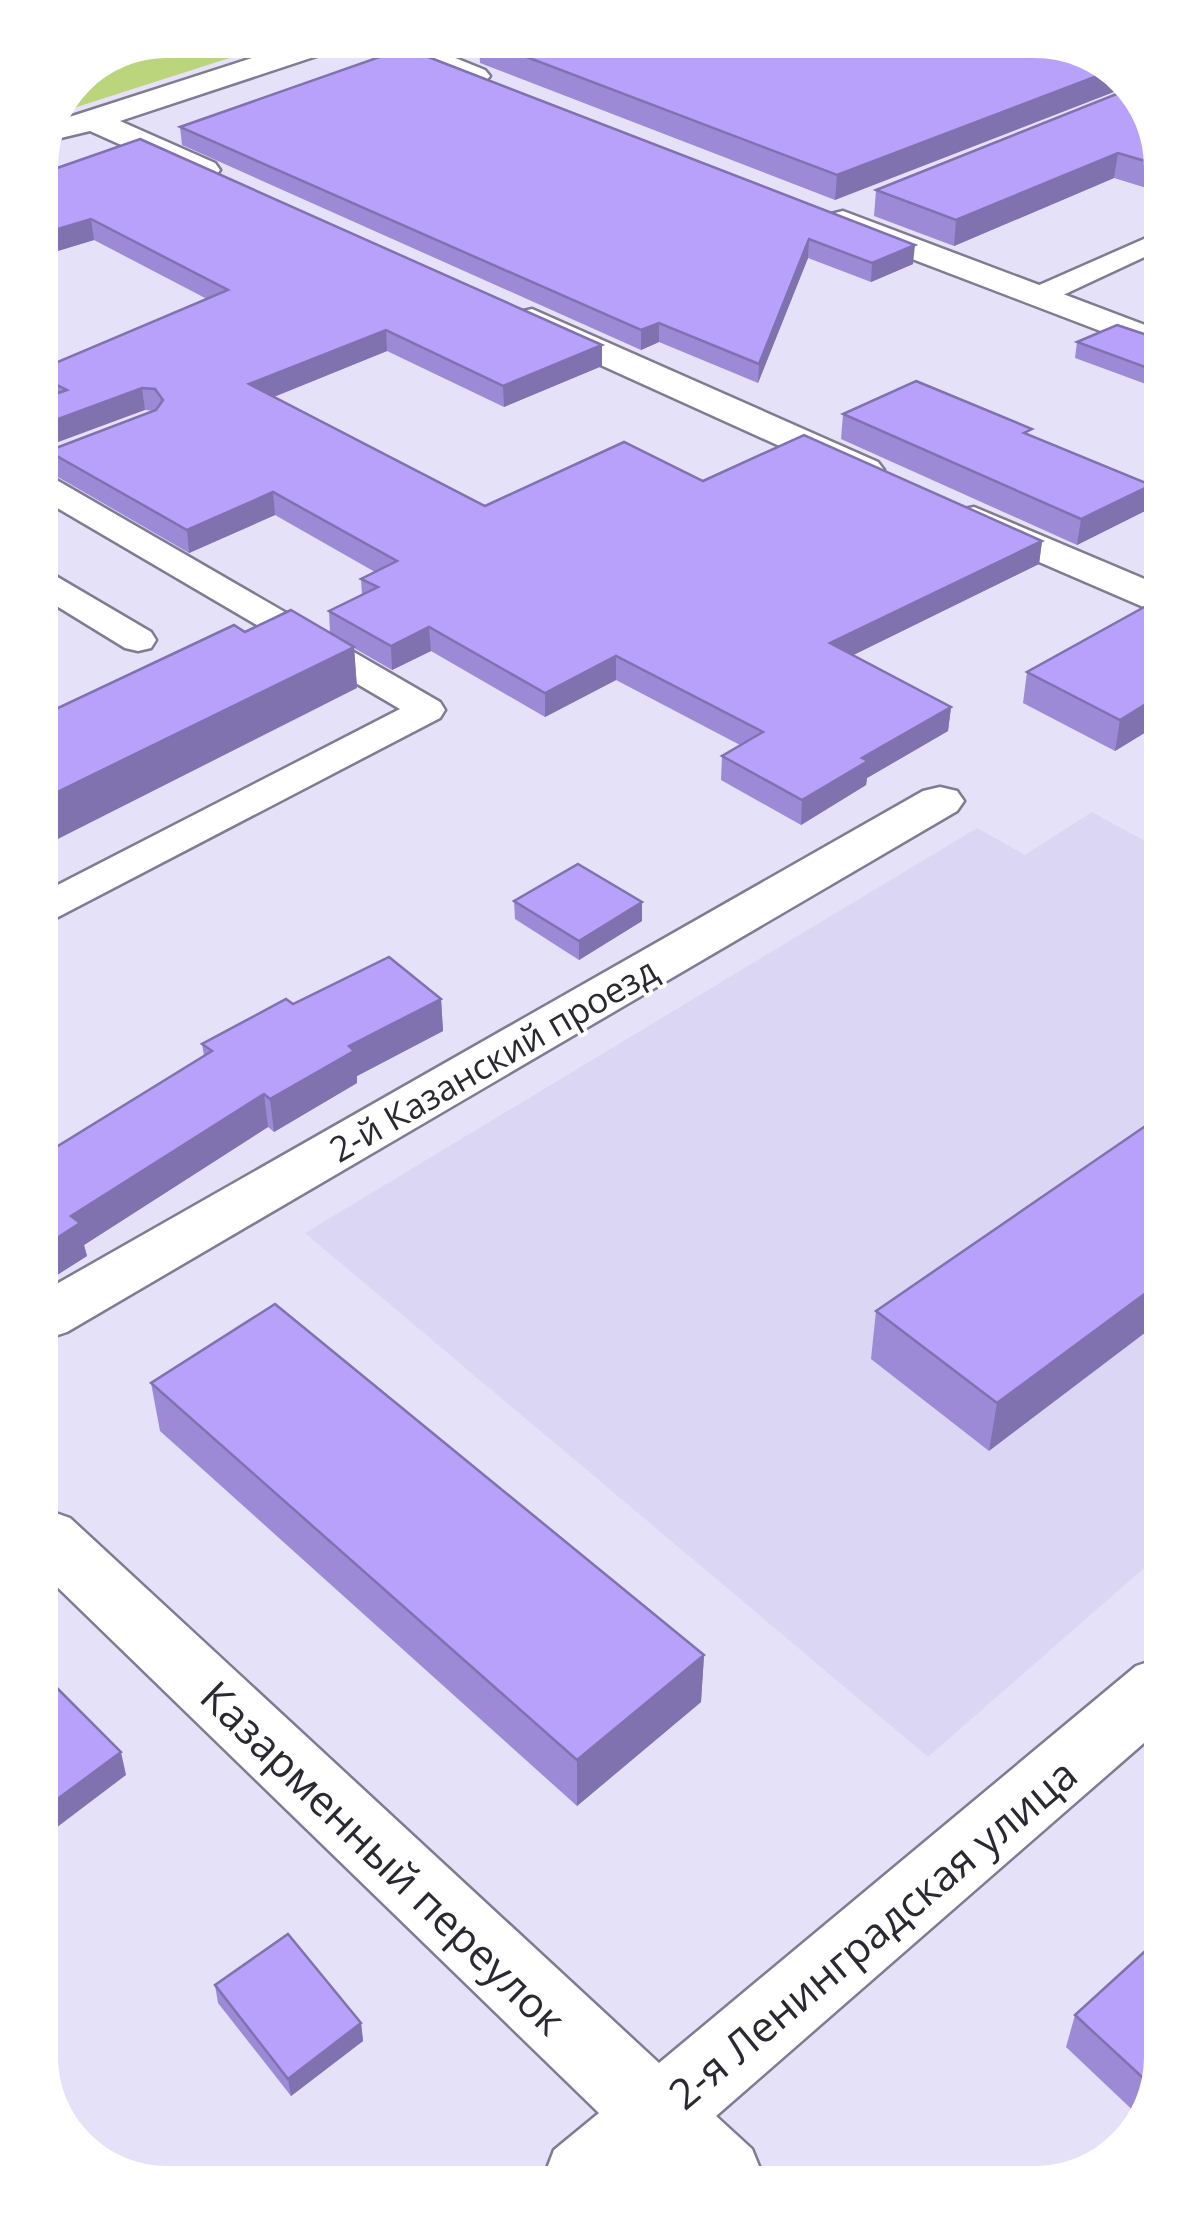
<svg xmlns="http://www.w3.org/2000/svg" width="1202" height="2223" font-family="'Open Sans',sans-serif">
<rect width="100%" height="100%" fill="#e5e1f8"/>
<polygon fill="#dcd6f5" points="1092,812 1156,847 1159,1555 928,1757 305,1233 977,828 1025,855"/>
<polygon fill="#bad57c" points="166,40 286,40 61,112 77,77"/>
<g fill="none" stroke-linecap="round" stroke-linejoin="round">
<g stroke="#7f7b90" stroke-width="5">
<g id="service">
<polygon points="1153,235 1153,253 1048,302 1028,302 1024,296 1028,290"/>
<polygon points="42,475 53,478 440,702 445,710 440,718 58,917 44,920 44,892 400,709 42,499"/>
<polygon points="42,572 54,575 151,632 156,640 151,648 138,651 125,648 42,597"/>
</g>
</g>
<g stroke="#7f7b90" stroke-width="5">
<g id="minor">
<polygon points="308,40 351,40 347,46 120,121 215,163 220,170 215,177 193,177 90,131 48,141 57,121"/>
<polygon points="371,40 411,40 485,70 490,76 485,82 465,82 375,46"/>
<polygon points="843,211 1153,328 1153,351 831,228 826,221 831,214"/>
<polygon points="532,309 878,462 884,470 878,478 864,482 850,478 519,328 514,320 519,312"/>
<polygon points="974,507 1154,583 1155,612 960,528 954,519 960,510"/>
<polygon points="940,787 957,791 964,801 957,811 67,1332 46,1339 46,1290 923,791"/>
<polygon points="47,1510 70,1518 659,2063 1136,1666 1160,1658 1160,1729 716,2116 752,2149 763,2176 666,2178 656,2168 644,2178 543,2179 554,2150 599,2113 47,1577"/>
</g>
</g>
<use href="#service" fill="#fff" fill-rule="evenodd"/>
<use href="#minor" fill="#fff" fill-rule="evenodd"/>
</g>
<g fill="#9d8ad7">
<polygon points="479,40 1045,40 835,200 480,63"/>
<polygon points="405,48 913,264 871,282 808,258 758,383 659,342 641,350 182,145 180,127"/>
<polygon points="1152,117 1153,190 1114,178 954,246 874,216 876,190"/>
<polygon points="40,174 602,366 504,407 387,351 274,397 485,506 703,481 1042,541 1039,564 853,655 951,707 948,731 867,778 866,785 801,825 721,780 722,756 740,745 616,680 545,717 431,651 392,670 354,648 357,688 245,632 330,633 329,611 362,595 361,579 375,572 275,515 189,553 51,473 48,451 154,411 43,398 41,398 41,369 207,299 94,240 41,256"/>
<polygon points="1153,337 1154,387 1075,358 1077,342"/>
<polygon points="843,414 1031,436 1151,485 1147,510 1077,545 841,439"/>
<polygon points="1155,601 1155,738 1146,732 1115,751 1023,703 1027,672"/>
<polygon points="514,901 642,921 579,960 515,919"/>
<polygon points="441,999 443,1031 357,1076 357,1083 274,1132 268,1127 84,1245 87,1256 46,1282 204,1056 202,1044 293,1004"/>
<polygon points="1157,1118 989,1451 871,1359 876,1311"/>
<polygon points="151,1383 704,1655 701,1702 577,1806 160,1431"/>
<polygon points="215,1985 361,2023 363,2041 291,2096 218,2003"/>
<polygon points="1075,2015 1162,2064 1143,2120 1066,2047"/>
</g>
<g fill="#8071af">
<polygon points="1113,70 1127,87 835,200 837,175"/>
<polygon points="1118,153 1114,178 954,246 956,220"/>
<polygon points="91,219 94,240 41,256 41,234"/>
<polygon points="809,239 808,258 758,383 759,364"/>
<polygon points="915,245 913,264 871,282 872,263"/>
<polygon points="659,323 659,342 641,350 641,330"/>
<polygon points="386,330 387,351 251,406 249,384"/>
<polygon points="602,345 602,366 504,407 503,386"/>
<polygon points="142,388 145,410 42,448 42,425"/>
<polygon points="1151,485 1147,510 1077,545 1081,519"/>
<polygon points="273,492 275,515 189,553 187,530"/>
<polygon points="1042,541 1039,564 829,667 830,643"/>
<polygon points="429,627 431,651 392,670 391,646"/>
<polygon points="354,647 357,688 44,846 43,799"/>
<polygon points="616,656 616,680 545,717 545,693"/>
<polygon points="1151,701 1146,732 1115,751 1120,720"/>
<polygon points="951,707 948,731 867,778 866,785 801,825 802,800 862,758"/>
<polygon points="642,902 642,921 579,960 579,941"/>
<polygon points="441,999 443,1031 357,1076 357,1083 274,1132 270,1099 349,1046"/>
<polygon points="264,1094 268,1127 84,1245 87,1256 46,1282 46,1245 71,1216"/>
<polygon points="1158,1284 1158,1323 989,1451 997,1403"/>
<polygon points="704,1655 701,1702 577,1806 577,1760"/>
<polygon points="121,1752 126,1775 48,1834 48,1806"/>
<polygon points="361,2023 363,2041 291,2096 288,2079"/>
</g>
<g fill="#b7a1fa" stroke="#8071af" stroke-width="2.5">
<polygon points="482,40 1045,40 1106,62 1113,70 837,175"/>
<polygon points="405,48 915,245 872,263 809,239 759,364 659,323 641,330 180,127"/>
<polygon points="1129,89 1152,117 1152,163 1118,153 956,220 876,190"/>
<polygon points="140,139 602,345 503,386 386,330 249,384 485,506 624,442 703,481 804,435 1042,541 830,643 951,707 862,758 868,761 802,800 722,756 763,732 616,656 545,693 429,627 391,646 329,611 378,587 361,579 397,561 273,492 187,530 48,451 156,410 163,400 155,389 142,388 42,425 41,399 67,390 41,377 41,369 228,290 91,219 41,234 40,174"/>
<polygon points="1117,325 1153,337 1153,370 1077,342"/>
<polygon points="916,381 1032,429 1024,433 1151,485 1081,519 843,414"/>
<polygon points="1155,601 1155,703 1151,701 1120,720 1027,672"/>
<polygon points="291,610 354,647 43,799 43,715 234,625 245,632"/>
<polygon points="578,864 642,902 579,941 514,901"/>
<polygon points="389,957 441,999 349,1046 354,1051 270,1099 264,1094 71,1216 80,1223 46,1245 45,1154 212,1051 202,1044 286,999 293,1004"/>
<polygon points="1157,1118 1158,1284 997,1403 876,1311"/>
<polygon points="275,1304 704,1655 577,1760 151,1383"/>
<polygon points="48,1679 121,1752 48,1806"/>
<polygon points="288,1934 361,2023 288,2079 215,1985"/>
<polygon points="1154,1943 1161,1950 1162,2064 1154,2088 1075,2015"/>
</g>
<g text-anchor="middle" dominant-baseline="central" stroke-width="8" stroke-linejoin="round" paint-order="stroke">
<g font-size="35" fill="#2a2831" stroke="#fff">
<text transform="translate(493 1059) rotate(-30)">2-й Казанский проезд</text>
</g>
<g font-size="42" fill="#2a2831" stroke="#fff">
<text transform="translate(384 1857) rotate(44)">Казарменный переулок</text>
<text transform="translate(872 1933) rotate(-40)">2-я Ленинградская улица</text>
</g>
</g>
<path d="M0 0H1202V2223H0ZM167 58H1035A109 109 0 0 1 1144 167V2057A109 109 0 0 1 1035 2166H167A109 109 0 0 1 58 2057V167A109 109 0 0 1 167 58Z" fill="#fff" fill-rule="evenodd"/>
</svg>
